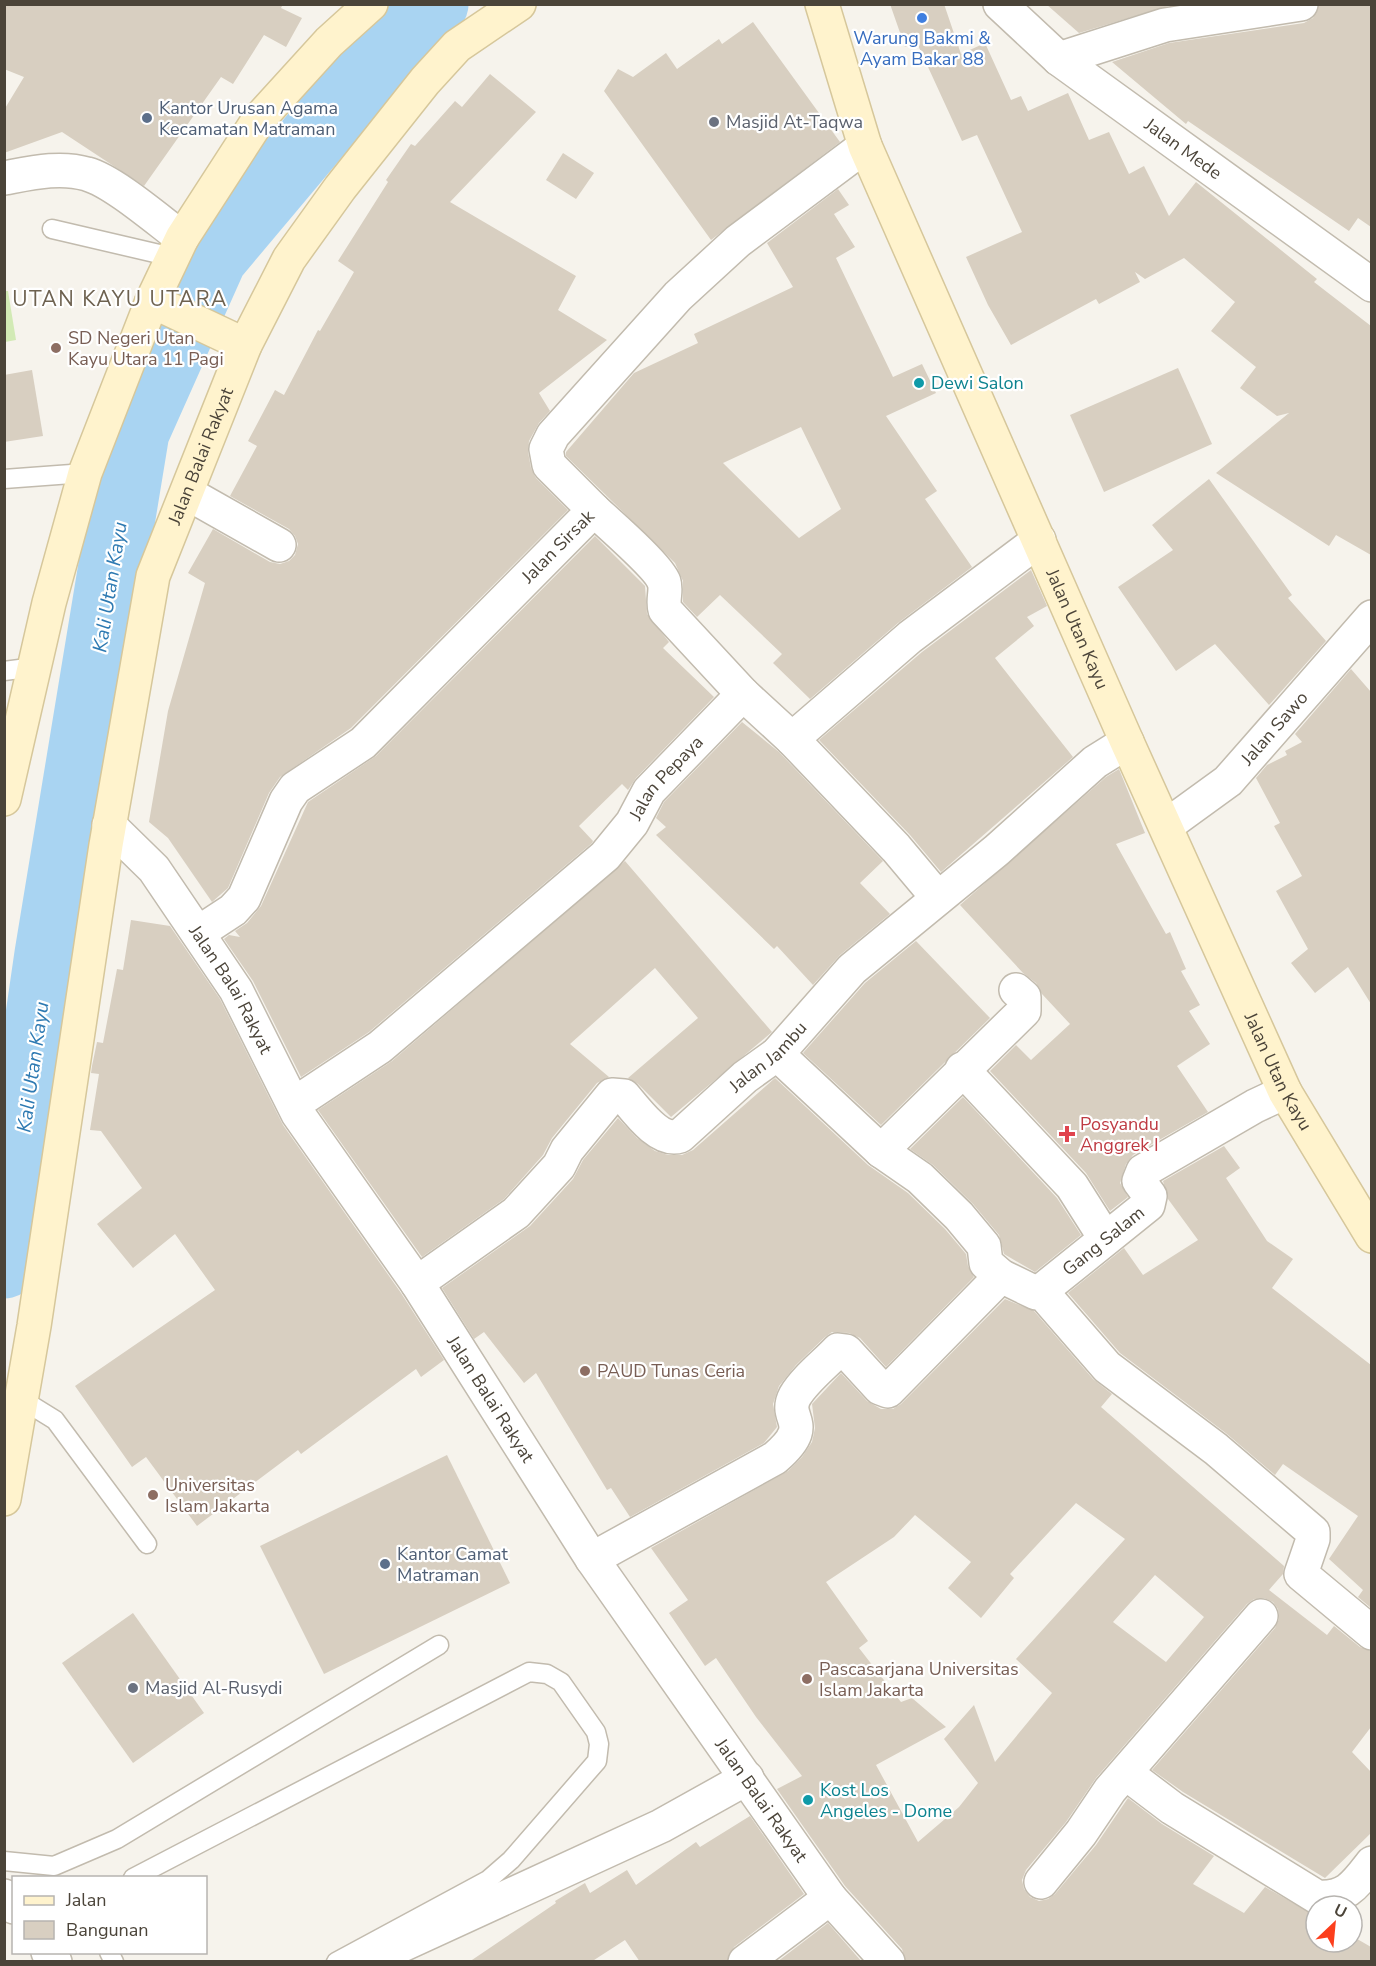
<svg xmlns="http://www.w3.org/2000/svg" width="1376" height="1966" font-family="'Nunito Sans',sans-serif">
<rect width="100%" height="100%" fill="#f6f3ec"/>
<polygon fill="#d2eab5" points="5,291 8,291 16,340 5,342"/>
<g fill="none" stroke-linecap="round" stroke-linejoin="round">
<polyline stroke="#a9d4f2" stroke-width="69" points="4,1264 49,954 135,432 213,257 413,19 434,4"/>
</g>
<g fill="#d8cfc1" fill-rule="evenodd">
<polygon points="4,4 283,4 281,8 302,18 286,47 264,35 233,84 221,77 144,186 62,132 4,153 4,110 24,77 4,69"/>
<polygon points="890,4 944,4 961,54 985,43 1011,100 1021,96 1028,111 1068,93 1089,140 1109,132 1129,174 1144,166 1169,216 1196,182 1317,279 1314,282 1371,326 1371,555 1336,535 1329,546 1216,473 1289,413 1277,416 1240,388 1256,367 1211,331 1235,302 1184,258 1145,279 1135,272 1140,282 1099,304 1096,299 1011,345 988,305 966,257 1022,232 977,135 962,141 917,43 905,47"/>
<polygon points="1046,4 1175,4 1079,33"/>
<polygon points="1319,4 1371,4 1371,227 1358,218 1349,231 1188,121 1186,124 1112,62 1169,43 1304,23 1313,18"/>
<polygon points="753,22 840,142 711,240 604,91 618,69 633,77 666,53 677,69 719,39 722,44"/>
<polygon points="490,74 536,112 450,202 576,276 558,310 607,340 539,393 550,411 539,423 529,441 528,452 531,468 536,478 568,510 351,728 280,777 269,793 228,888 212,902 168,838 149,822 168,711 205,583 188,573 213,529 270,562 280,564 289,561 295,555 298,544 295,536 289,529 230,496 257,446 248,441 275,390 284,395 318,330 320,331 354,272 338,261 388,182 386,180 411,144 415,146 455,101 462,107"/>
<polygon points="563,153 594,173 576,199 546,180"/>
<path d="M 838,189 L 849,205 L 834,214 L 855,247 L 836,258 L 893,377 L 922,364 L 936,393 L 886,416 L 937,491 L 925,499 L 972,567 L 898,623 L 810,699 L 773,663 L 782,654 L 720,595 L 697,617 L 683,602 L 683,581 L 675,563 L 566,456 L 566,452 L 634,373 L 698,343 L 694,334 L 793,287 L 767,243 ZM 801,427 L 841,509 L 799,538 L 723,463 Z"/>
<polygon points="1178,368 1212,444 1104,492 1070,415"/>
<polygon points="32,370 43,436 4,442 4,375"/>
<polygon points="1209,479 1292,595 1288,598 1326,641 1269,705 1215,644 1176,671 1118,587 1173,550 1152,525"/>
<polygon points="595,536 645,586 647,614 669,642 663,648 714,697 636,778 628,790 622,784 579,826 593,841 592,843 369,1032 301,1077 253,981 224,939 229,935 240,937 235,931 247,923 261,906 308,802 376,756"/>
<polygon points="1031,570 1047,606 1027,617 1034,626 995,658 1073,757 941,872 910,835 819,740 922,652"/>
<polygon points="1351,669 1371,692 1371,1004 1348,967 1315,993 1291,963 1308,949 1276,891 1302,876 1274,826 1280,823 1256,778 1267,765 1287,755 1285,751 1302,742 1295,734"/>
<polygon points="742,722 779,752 883,861 860,883 890,914 840,955 813,985 777,946 774,949 656,835 666,827 656,818 664,802"/>
<polygon points="1119,769 1145,833 1116,844 1166,934 1170,932 1186,969 1181,971 1200,1005 1189,1011 1210,1044 1177,1066 1208,1112 1133,1155 1126,1164 1120,1183 1128,1197 1110,1211 1086,1173 990,1071 1016,1045 1031,1060 1070,1024 1042,994 1036,983 1023,973 960,905 1106,777"/>
<polygon points="625,861 772,1032 671,1117 638,1084 628,1078 698,1018 655,968 570,1044 609,1077 597,1083 552,1138 543,1155 504,1199 422,1257 318,1110 392,1061"/>
<polygon points="131,920 170,926 220,999 283,1125 401,1293 444,1360 421,1377 416,1369 301,1454 298,1450 197,1526 146,1457 132,1467 75,1386 215,1290 175,1234 133,1268 97,1224 142,1188 101,1131 90,1130 99,1074 91,1073 92,1066 97,1042 103,1043 117,969 123,970"/>
<polygon points="916,941 990,1018 881,1125 803,1053 865,983"/>
<polygon points="775,1078 868,1165 908,1193 945,1229 966,1254 968,1266 974,1277 886,1367 860,1338 849,1333 832,1332 825,1337 796,1365 779,1386 773,1404 777,1427 764,1443 630,1517 611,1488 607,1490 536,1373 524,1383 484,1332 474,1339 442,1288 530,1226 573,1179 583,1160 618,1118 637,1138 655,1151 668,1155 682,1155 693,1150"/>
<polygon points="963,1097 1057,1198 1081,1235 1035,1272 1004,1254 999,1235 973,1204 933,1165 910,1149"/>
<polygon points="1224,1146 1240,1168 1226,1178 1267,1241 1293,1259 1272,1288 1371,1365 1371,1608 1358,1597 1363,1590 1329,1559 1358,1516 1283,1464 1275,1475 1227,1434 1120,1353 1068,1293 1124,1248 1143,1275 1198,1240 1168,1199 1163,1181"/>
<path d="M 1005,1299 L 1034,1311 L 1093,1379 L 1112,1394 L 1101,1407 L 1284,1566 L 1283,1574 L 1269,1590 L 1327,1635 L 1334,1626 L 1360,1647 L 1371,1651 L 1371,1727 L 1352,1752 L 1371,1772 L 1371,1833 L 1325,1878 L 1183,1792 L 1152,1770 L 1275,1628 L 1279,1619 L 1278,1609 L 1273,1602 L 1264,1598 L 1254,1599 L 1247,1604 L 1096,1778 L 1066,1822 L 1026,1870 L 1022,1880 L 1024,1889 L 1030,1897 L 1039,1901 L 1048,1899 L 1055,1894 L 1096,1845 L 1128,1798 L 1162,1824 L 1214,1856 L 1193,1884 L 1244,1913 L 1265,1887 L 1316,1916 L 1316,1942 L 1352,1942 L 1352,1936 L 1371,1947 L 1371,1962 L 906,1962 L 902,1949 L 845,1886 L 777,1789 L 802,1776 L 756,1717 L 716,1658 L 705,1666 L 669,1613 L 688,1600 L 651,1548 L 788,1471 L 802,1457 L 812,1442 L 815,1428 L 812,1404 L 841,1373 L 867,1401 L 881,1409 L 893,1409 L 901,1404 ZM 1076,1503 L 1125,1539 L 1016,1659 L 1052,1693 L 995,1762 L 974,1705 L 944,1739 L 978,1783 L 959,1807 L 918,1842 L 876,1765 L 946,1727 L 912,1698 L 901,1702 L 859,1648 L 868,1641 L 826,1582 L 894,1537 L 915,1515 L 971,1562 L 948,1588 L 981,1618 L 1014,1578 L 1010,1574 ZM 1155,1575 L 1204,1617 L 1166,1662 L 1113,1622 Z"/>
<polygon points="447,1455 510,1583 324,1674 260,1546"/>
<polygon points="133,1613 204,1713 133,1763 62,1663"/>
<polygon points="750,1816 804,1894 734,1947 727,1962 640,1962 625,1940 591,1962 469,1962 556,1903 555,1901 585,1883 590,1893 627,1870 636,1885 696,1842 700,1847"/>
<polygon points="828,1923 862,1962 777,1962"/>
</g>
<g fill="none" stroke-linecap="round" stroke-linejoin="round">
<g stroke="#c2bbae" stroke-width="21">
<g id="lane">
<polyline points="52,229 172,257"/>
<polyline points="4,479 85,473"/>
<polyline points="4,671 35,667"/>
<polyline points="21,1399 55,1420 147,1544"/>
<polyline points="4,1861 54,1866 117,1839 439,1645"/>
<polyline points="133,1878 529,1672 547,1674 561,1682 596,1732 599,1744 597,1761 511,1860 488,1880 336,1962"/>
<polyline points="109,1952 114,1962"/>
</g>
</g>
<g stroke="#c2bbae" stroke-width="36">
<g id="street">
<path id="s1" d="M 1000,4 L 1059,59 L 1372,285"/>
<polyline points="1059,59 1165,25 1301,4"/>
<path d="M 4,178 C 31,173 60,166 87,174 C 113,181 159,221 182,238"/>
<polyline points="187,493 279,545"/>
<path d="M 594,510 C 608,523 659,567 664,582 C 667,591 662,600 665,610 L 743,694"/>
<polyline points="792,739 896,848 938,898"/>
<path id="s2" d="M 109,825 L 154,869 L 236,990 L 298,1114 L 417,1283 L 592,1559 L 830,1898 L 888,1962"/>
<path id="s3" d="M 1166,826 L 1228,781 L 1372,617"/>
<path id="s4" d="M 198,933 L 233,910 L 244,898 L 286,801 L 295,788 L 363,743 L 594,510 L 549,465 L 546,449 L 553,435 L 678,296 L 738,241 L 865,146"/>
<polyline points="777,1054 881,1151 920,1178 959,1216 984,1246 986,1263 1001,1276 1036,1293 1041,1291 1107,1367 1216,1449 1313,1532 1313,1539 1301,1574 1372,1633"/>
<polyline points="962,1069 1072,1186 1105,1238"/>
<path id="s5" d="M 294,1104 L 380,1047 L 605,856 L 632,823 L 649,791 L 743,694 L 792,739 L 910,637 L 1039,540"/>
<polyline points="881,1151 1024,1011 1024,997 1016,990"/>
<path id="s6" d="M 417,1283 L 516,1213 L 559,1166 L 567,1150 L 612,1095 L 624,1096 C 636,1110 659,1143 680,1136 L 745,1077 L 777,1054 L 852,969 L 997,850 L 1095,762 L 1127,742"/>
<path id="s7" d="M 1041,1291 L 1148,1205 L 1150,1196 L 1139,1181 L 1143,1171 L 1255,1106 L 1285,1092"/>
<path d="M 592,1559 L 775,1458 C 816,1423 782,1420 795,1396 C 805,1379 825,1364 838,1350 L 846,1351 L 880,1388 L 888,1391 L 1001,1276"/>
<path d="M 1127,1774 L 1172,1808 L 1317,1897 C 1346,1899 1355,1885 1372,1863"/>
<polyline points="1041,1882 1081,1833 1110,1790 1261,1616"/>
<polyline points="4,1896 14,1907"/>
<polyline points="48,1952 55,1962"/>
<polyline points="365,1962 661,1826 747,1778"/>
<polyline points="745,1962 830,1898"/>
</g>
</g>
<g stroke="#d6c79b" stroke-width="36">
<g id="secondary">
<path id="s8" d="M 822,4 L 865,146 L 1127,742 L 1285,1092 L 1372,1236"/>
<polyline points="152,301 245,345"/>
<polyline points="4,799 49,603 85,473 152,301 182,238 259,119 329,42 371,4"/>
<path id="s9" d="M 4,1499 L 34,1326 L 106,845 L 153,576 L 245,345 L 289,259 L 340,188 L 425,81 L 457,46 L 519,4"/>
</g>
</g>
<use href="#lane" stroke="#fff" stroke-width="18"/>
<use href="#street" stroke="#fff" stroke-width="33"/>
<use href="#secondary" stroke="#fff3cd" stroke-width="33"/>
</g>
<circle fill="#3f7fe0" stroke="#fff" stroke-width="2" cx="922" cy="18" r="6"/>
<g fill="#5c6f8a" stroke="#fff" stroke-width="2">
<circle cx="147" cy="118" r="6"/>
<circle cx="385" cy="1564" r="6"/>
</g>
<g fill="#6b7280" stroke="#fff" stroke-width="2">
<circle cx="714" cy="122" r="6"/>
<circle cx="133" cy="1688" r="6"/>
</g>
<g fill="#8d6e63" stroke="#fff" stroke-width="2">
<circle cx="56" cy="348" r="6"/>
<circle cx="585" cy="1371" r="6"/>
<circle cx="153" cy="1495" r="6"/>
<circle cx="807" cy="1679" r="6"/>
</g>
<g fill="#0f9aa8" stroke="#fff" stroke-width="2">
<circle cx="919" cy="383" r="6"/>
<circle cx="808" cy="1800" r="6"/>
</g>
<path fill="#e0444e" stroke="#fff" stroke-width="2" d="M1064 1125h6v6h6v6h-6v6h-6v-6h-6v-6h6z"/>
<g text-anchor="middle" dominant-baseline="central" stroke-width="4.5" stroke-linejoin="round" paint-order="stroke">
<g font-size="18" fill="#366cbe" stroke="#fff">
<text x="922" y="38">Warung Bakmi &amp;<tspan x="922" dy="21">Ayam Bakar 88</tspan></text>
</g>
<g font-size="18" fill="#4e5e75" stroke="#fff" text-anchor="start">
<text x="159" y="108">Kantor Urusan Agama<tspan x="159" dy="21">Kecamatan Matraman</tspan></text>
<text x="397" y="1554">Kantor Camat<tspan x="397" dy="21">Matraman</tspan></text>
</g>
<g font-size="18" fill="#5b616d" stroke="#fff" text-anchor="start">
<text x="726" y="122">Masjid At-Taqwa</text>
<text x="145" y="1688">Masjid Al-Rusydi</text>
</g>
<g font-size="18" fill="#4b4439" stroke="#fff">
<text stroke="none"><textPath href="#s1" startOffset="234">Jalan Mede</textPath></text>
<text stroke="none"><textPath href="#s9" startOffset="1064">Jalan Balai Rakyat</textPath></text>
<text stroke="none"><textPath href="#s4" startOffset="538">Jalan Sirsak</textPath></text>
<text stroke="none"><textPath href="#s8" startOffset="676">Jalan Utan Kayu</textPath></text>
<text stroke="none"><textPath href="#s3" startOffset="147">Jalan Sawo</textPath></text>
<text stroke="none"><textPath href="#s5" startOffset="498">Jalan Pepaya</textPath></text>
<text stroke="none"><textPath href="#s2" startOffset="206">Jalan Balai Rakyat</textPath></text>
<text stroke="none"><textPath href="#s6" startOffset="477">Jalan Jambu</textPath></text>
<text stroke="none"><textPath href="#s8" startOffset="1162">Jalan Utan Kayu</textPath></text>
<text stroke="none"><textPath href="#s7" startOffset="80">Gang Salam</textPath></text>
<text stroke="none"><textPath href="#s2" startOffset="692">Jalan Balai Rakyat</textPath></text>
<text stroke="none"><textPath href="#s2" startOffset="1176">Jalan Balai Rakyat</textPath></text>
</g>
<g font-size="18" fill="#785e54" stroke="#fff" text-anchor="start">
<text x="68" y="338">SD Negeri Utan<tspan x="68" dy="21">Kayu Utara 11 Pagi</tspan></text>
<text x="597" y="1371">PAUD Tunas Ceria</text>
<text x="165" y="1485">Universitas<tspan x="165" dy="21">Islam Jakarta</tspan></text>
<text x="819" y="1669">Pascasarjana Universitas<tspan x="819" dy="21">Islam Jakarta</tspan></text>
</g>
<g font-size="18" fill="#0d838f" stroke="#fff" text-anchor="start">
<text x="931" y="383">Dewi Salon</text>
<text x="820" y="1790">Kost Los<tspan x="820" dy="21">Angeles - Dome</tspan></text>
</g>
<g font-size="18" fill="#be3a42" stroke="#fff" text-anchor="start">
<text x="1080" y="1124">Posyandu<tspan x="1080" dy="21">Anggrek I</tspan></text>
</g>
<g font-size="20" font-style="italic" fill="#2e7ab2" stroke="#fff">
<text transform="translate(110 587) rotate(-81)">Kali Utan Kayu</text>
<text transform="translate(33 1067) rotate(-82)">Kali Utan Kayu</text>
</g>
<g font-size="21" letter-spacing="1.5" fill="#6e6250" stroke="#fff">
<text x="120" y="299">UTAN KAYU UTARA</text>
</g>
</g>
<rect width="1376" height="1966" fill="none" stroke="#4b4439" stroke-width="12"/>
<rect x="12" y="1876" width="195" height="78" fill="#ffffff" stroke="#b7b4b0" stroke-width="1.5"/>
<rect x="24" y="1896" width="30" height="9" fill="#fff3cd" stroke="#b7b4b0" stroke-width="1.5"/>
<text x="66" y="1906" font-size="18" fill="#4b4439">Jalan</text>
<rect x="24" y="1921" width="30" height="18" fill="#d8cfc1" stroke="#b7b4b0" stroke-width="1.5"/>
<text x="66" y="1936" font-size="18" fill="#4b4439">Bangunan</text>
<g transform="translate(1334 1924) rotate(26)"><circle r="28" fill="#ffffff" stroke="#b7b4b0" stroke-width="1.5"/>
<path d="M0-4.5L10 22L0 15L-10 22Z" fill="#fc3f1d"/>
<text y="-9" font-size="16" font-weight="bold" text-anchor="middle" fill="#4b4439">U</text>
</g>
</svg>
